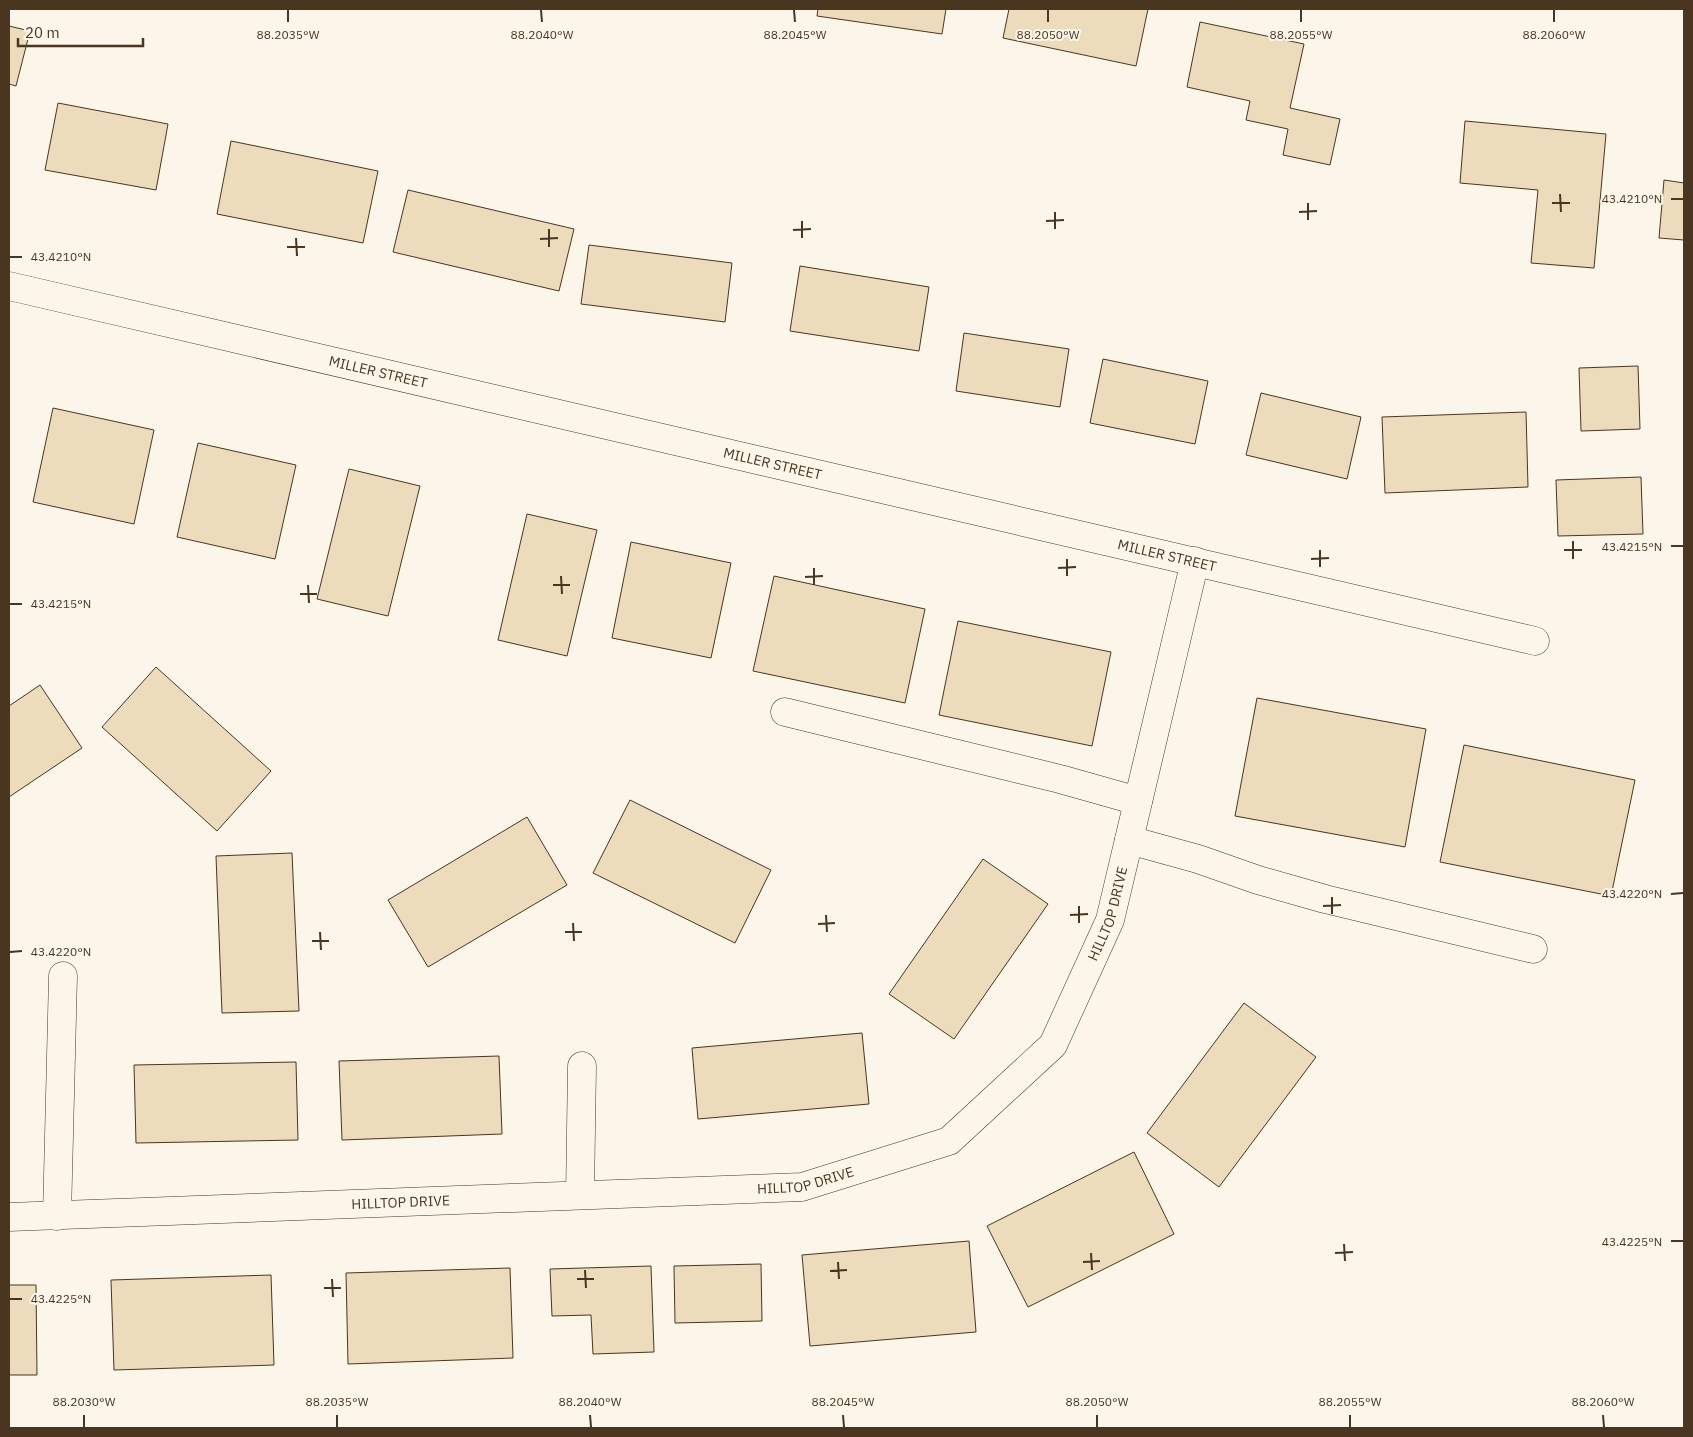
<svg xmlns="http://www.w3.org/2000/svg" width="1693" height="1437" font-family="'IBM Plex Sans',sans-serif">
<rect width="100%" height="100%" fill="#fbf6e9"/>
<g fill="#ecdcbc" stroke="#4a3520">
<polygon points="818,9 946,9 942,34 817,16"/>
<polygon points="1009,9 1148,9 1136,66 1003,38"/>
<polygon points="1200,22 1304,44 1290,108 1340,119 1330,165 1283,155 1288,129 1246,120 1250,101 1187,87"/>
<polygon points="9,26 30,31 16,86 9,84"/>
<polygon points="58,103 168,124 156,190 45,170"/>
<polygon points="1465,121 1606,134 1594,268 1531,263 1538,190 1460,183"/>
<polygon points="231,141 378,171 363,243 217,214"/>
<polygon points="1664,180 1684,183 1684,240 1659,238"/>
<polygon points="408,190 574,229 559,291 393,252"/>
<polygon points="589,245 732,263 725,322 581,304"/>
<polygon points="800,266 929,287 919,351 790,331"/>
<polygon points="964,333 1069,349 1060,407 956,391"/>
<polygon points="1103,359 1208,381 1195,444 1090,423"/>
<polygon points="1638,366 1640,429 1581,431 1579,368"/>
<polygon points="1261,393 1361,417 1347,479 1246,455"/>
<polygon points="53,408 154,430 134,524 33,502"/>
<polygon points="1526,412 1528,487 1385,493 1382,417"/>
<polygon points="198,443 296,465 275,559 177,537"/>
<polygon points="349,469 420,486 388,616 317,599"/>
<polygon points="1641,477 1643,534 1558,536 1556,480"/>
<polygon points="527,514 597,530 567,656 498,640"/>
<polygon points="631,542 731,563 711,658 612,638"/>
<polygon points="774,576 925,609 905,703 753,671"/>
<polygon points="958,621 1111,652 1092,746 939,715"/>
<polygon points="156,667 271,771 217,831 102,727"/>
<polygon points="40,685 82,748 9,797 9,706"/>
<polygon points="1257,698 1426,729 1405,847 1235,816"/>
<polygon points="1464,745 1635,780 1611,896 1440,862"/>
<polygon points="630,800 771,870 735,943 593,873"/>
<polygon points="527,817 567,885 428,967 388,900"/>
<polygon points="292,853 299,1011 222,1013 216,856"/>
<polygon points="983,859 1048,904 954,1039 889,994"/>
<polygon points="1244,1003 1316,1057 1219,1187 1147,1133"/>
<polygon points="862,1033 869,1104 698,1119 692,1048"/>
<polygon points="499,1056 502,1134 342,1140 339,1061"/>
<polygon points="296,1062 298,1140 136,1143 134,1065"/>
<polygon points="1134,1152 1174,1234 1028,1307 987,1226"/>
<polygon points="969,1241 976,1332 810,1346 802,1255"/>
<polygon points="761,1264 762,1321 675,1323 674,1266"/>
<polygon points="651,1266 654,1352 593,1354 591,1315 552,1316 550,1269"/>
<polygon points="510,1268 513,1358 348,1364 346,1273"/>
<polygon points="271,1275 274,1365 114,1370 111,1280"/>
<polygon points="9,1285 36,1285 37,1375 9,1375"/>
</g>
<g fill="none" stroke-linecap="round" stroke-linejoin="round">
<g stroke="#4a3520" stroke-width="29">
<g id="minor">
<path id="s1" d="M 9,286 L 1535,641"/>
<polyline points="785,712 1060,779 1138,801"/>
<polyline points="1129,840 1198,859 1258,880 1325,899 1533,949"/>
<polyline points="580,1195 582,1066"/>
<polyline points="57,1216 63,976"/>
<path id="s2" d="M 9,1217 L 802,1187 L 949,1141 L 1053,1045 L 1110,920 L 1195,561"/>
</g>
</g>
<use href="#minor" stroke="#fbf6e9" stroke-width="28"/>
</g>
<path fill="none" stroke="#4a3520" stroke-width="2" d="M 288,10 L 288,22M 541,10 L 542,22M 794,10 L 795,22M 1048,10 L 1048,22M 1301,10 L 1301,22M 1554,10 L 1554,22M 1560,194 L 1561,212M 1671,199 L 1683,199M 1308,203 L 1308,220M 1552,203 L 1570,203M 1055,212 L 1055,229M 1299,212 L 1317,211M 802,221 L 802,238M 1046,221 L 1064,220M 549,229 L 549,247M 793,230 L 811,229M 296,238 L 297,256M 540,239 L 558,238M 287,247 L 305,247M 10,257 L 22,257M 1573,541 L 1573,559M 1671,546 L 1683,546M 1320,550 L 1320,567M 1564,550 L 1582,550M 1067,559 L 1067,576M 1311,559 L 1329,558M 814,568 L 814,585M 1058,568 L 1076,567M 561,576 L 562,594M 805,577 L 823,576M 308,585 L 309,603M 553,585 L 570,585M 300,594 L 317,594M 10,604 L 22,604M 1671,894 L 1683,893M 1332,897 L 1332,914M 1079,906 L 1079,923M 1323,906 L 1341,905M 826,915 L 827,932M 1070,915 L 1088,914M 573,923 L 574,941M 818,924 L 835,923M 320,932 L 321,950M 565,932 L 582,932M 312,941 L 329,941M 10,952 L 22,951M 1671,1241 L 1683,1241M 1344,1244 L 1345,1261M 1091,1253 L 1092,1270M 1335,1253 L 1353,1252M 838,1262 L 839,1279M 1083,1262 L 1100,1261M 585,1270 L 586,1288M 830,1271 L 847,1270M 332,1279 L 333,1297M 577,1279 L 594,1279M 324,1288 L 341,1288M 10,1299 L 22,1299M 84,1415 L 84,1427M 337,1415 L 337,1427M 590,1415 L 591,1427M 843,1415 L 844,1427M 1097,1415 L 1097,1427M 1350,1415 L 1350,1427M 1603,1415 L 1604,1427"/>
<g text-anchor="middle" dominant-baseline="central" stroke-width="4" stroke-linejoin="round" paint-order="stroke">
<g font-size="14" fill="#4a3520" stroke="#fbf6e9">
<text stroke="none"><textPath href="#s1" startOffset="379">MILLER STREET</textPath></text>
<text stroke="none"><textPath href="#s1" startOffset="784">MILLER STREET</textPath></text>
<text stroke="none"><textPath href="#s1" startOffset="1189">MILLER STREET</textPath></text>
<text stroke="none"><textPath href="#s2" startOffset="1232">HILLTOP DRIVE</textPath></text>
<text stroke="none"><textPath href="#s2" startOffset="798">HILLTOP DRIVE</textPath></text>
<text stroke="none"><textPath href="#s2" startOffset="392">HILLTOP DRIVE</textPath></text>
</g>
</g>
<g font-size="12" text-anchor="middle" fill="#4a3520" stroke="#fbf6e9" stroke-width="4" stroke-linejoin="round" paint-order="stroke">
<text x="288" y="39">88.2035°W</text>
<text x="542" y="39">88.2040°W</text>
<text x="795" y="39">88.2045°W</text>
<text x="1048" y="39">88.2050°W</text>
<text x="1301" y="39">88.2055°W</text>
<text x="1554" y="39">88.2060°W</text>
<text x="1632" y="203">43.4210°N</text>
<text x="61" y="261">43.4210°N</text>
<text x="1632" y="551">43.4215°N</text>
<text x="61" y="608">43.4215°N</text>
<text x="1632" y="898">43.4220°N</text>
<text x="61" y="956">43.4220°N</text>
<text x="1632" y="1246">43.4225°N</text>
<text x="61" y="1303">43.4225°N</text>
<text x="84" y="1406">88.2030°W</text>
<text x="337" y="1406">88.2035°W</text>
<text x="590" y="1406">88.2040°W</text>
<text x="843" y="1406">88.2045°W</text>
<text x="1097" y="1406">88.2050°W</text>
<text x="1350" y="1406">88.2055°W</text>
<text x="1603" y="1406">88.2060°W</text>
</g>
<rect width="1693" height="1437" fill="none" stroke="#4a3520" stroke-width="20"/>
<path d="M18 38v8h125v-8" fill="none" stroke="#4a3520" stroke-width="2.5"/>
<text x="25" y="38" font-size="15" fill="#4a3520" stroke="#fbf6e9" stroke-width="4" paint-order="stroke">20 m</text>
</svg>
